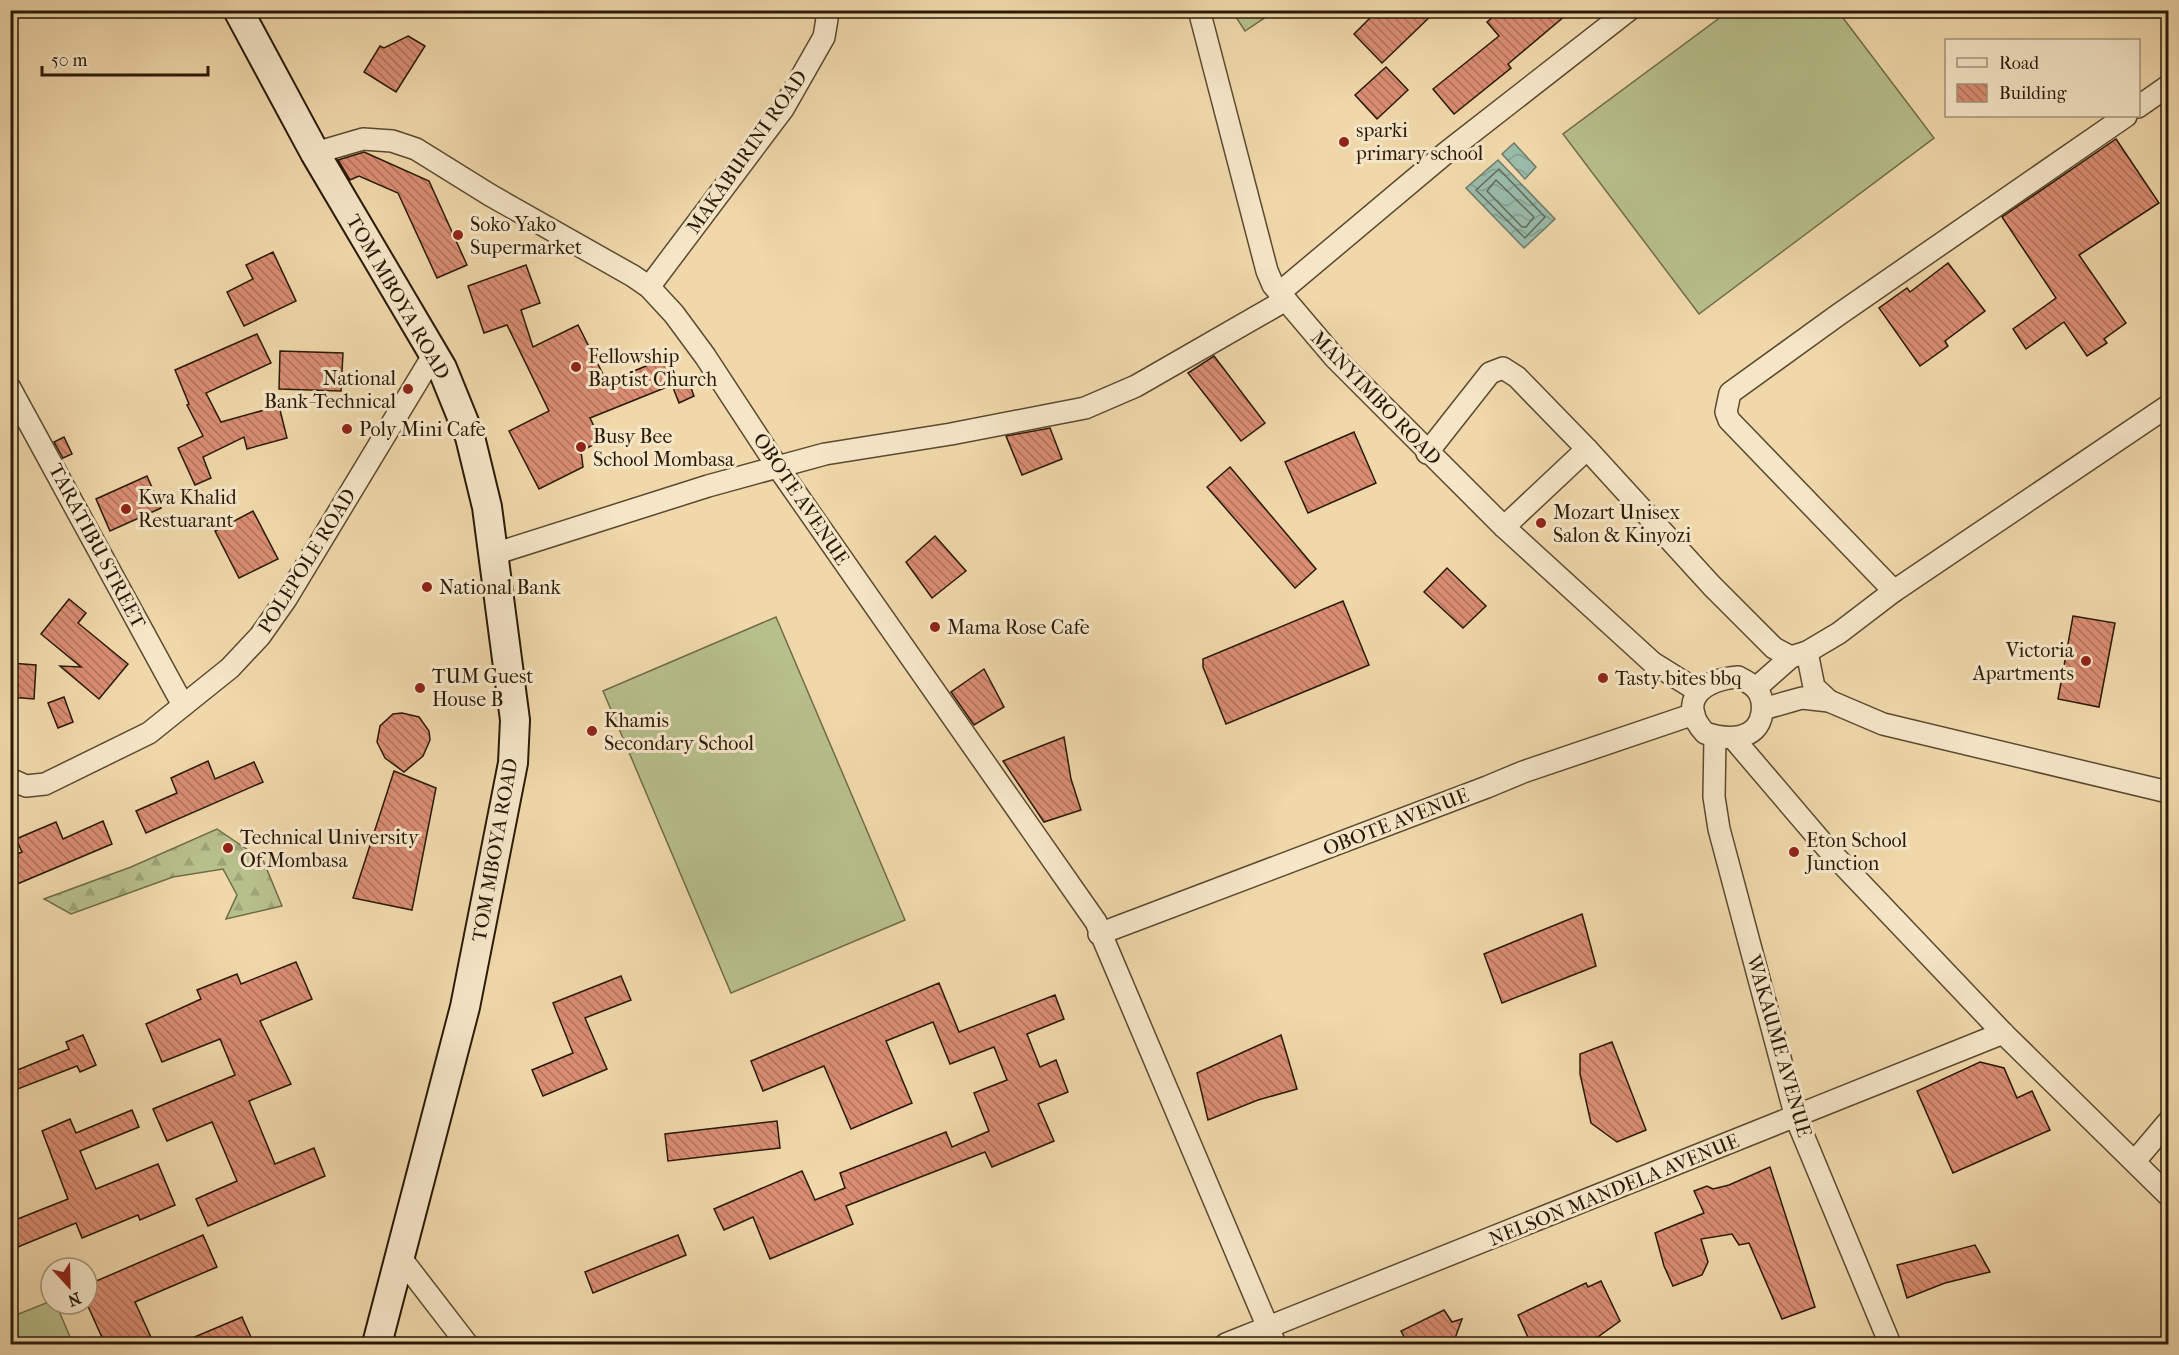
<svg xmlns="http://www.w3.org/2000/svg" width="2179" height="1355" font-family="'IM FELL French Canon',serif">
<defs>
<pattern id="forest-firs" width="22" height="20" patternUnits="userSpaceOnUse" patternTransform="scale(1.5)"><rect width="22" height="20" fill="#b7bf8b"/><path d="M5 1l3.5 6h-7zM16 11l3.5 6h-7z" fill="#9da476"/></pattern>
<pattern id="water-waves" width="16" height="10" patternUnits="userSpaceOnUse" patternTransform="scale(1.5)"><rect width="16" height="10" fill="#9abaaa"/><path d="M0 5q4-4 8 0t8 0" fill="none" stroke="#859f91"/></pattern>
<pattern id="building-back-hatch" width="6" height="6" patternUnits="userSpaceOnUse" patternTransform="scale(1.5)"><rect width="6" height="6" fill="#da8d73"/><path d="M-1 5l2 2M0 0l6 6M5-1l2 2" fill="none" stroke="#b1725c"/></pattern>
</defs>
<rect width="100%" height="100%" fill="#f0d8ab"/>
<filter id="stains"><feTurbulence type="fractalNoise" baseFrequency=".00333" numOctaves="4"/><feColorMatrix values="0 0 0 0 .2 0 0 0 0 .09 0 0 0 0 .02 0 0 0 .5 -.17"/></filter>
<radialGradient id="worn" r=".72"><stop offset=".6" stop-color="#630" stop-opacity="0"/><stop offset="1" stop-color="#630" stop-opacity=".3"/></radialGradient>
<polygon fill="url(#forest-firs)" stroke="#706c49" stroke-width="1.5" points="217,829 263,860 282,906 226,919 237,895 223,869 173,877 71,914 44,899 131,867"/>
<g fill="#b7bf8b" stroke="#706c49" stroke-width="1.5">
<polygon points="1837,10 1934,138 1699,314 1563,134 1729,11"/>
<polygon points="1232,11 1275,11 1245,31"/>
<polygon points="776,617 905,920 731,993 603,691"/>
<polygon points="51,1301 51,1304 56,1304 73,1344 11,1344 11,1317"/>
</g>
<g fill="url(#water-waves)" stroke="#6d7a69" stroke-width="1.5">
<polygon points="1514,143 1536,167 1525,179 1502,154"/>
<polygon points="1498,160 1555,219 1524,248 1466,188"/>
</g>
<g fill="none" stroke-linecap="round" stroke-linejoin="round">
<g stroke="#626a58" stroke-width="1.5">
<polygon points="1499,169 1545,217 1525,238 1476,190"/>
<polygon points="1496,180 1534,217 1526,227 1522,227 1487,191"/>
</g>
</g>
<g fill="url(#building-back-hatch)" stroke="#291a07" stroke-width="1.5">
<polygon points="1378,10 1437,10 1382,63 1354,34"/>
<polygon points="1501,10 1572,10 1508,64 1511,68 1454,114 1433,89 1499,36 1487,22"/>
<polygon points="408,36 425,46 396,92 364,72 380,46 384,48"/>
<polygon points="1386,67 1408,90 1377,119 1355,95"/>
<polygon points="2116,139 2159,203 2079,255 2126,323 2104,339 2107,343 2087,356 2064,322 2026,349 2013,329 2056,298 2002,217"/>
<polygon points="364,152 429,181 467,265 437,278 398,193 359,176 350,180 338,160"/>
<polygon points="273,252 296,301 244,326 227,292 253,279 246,265"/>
<polygon points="1948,263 1985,311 1945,341 1948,346 1920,366 1879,308 1907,288 1910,292"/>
<polygon points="526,265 540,303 521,310 533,347 578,325 607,382 668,357 677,381 687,377 694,396 679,403 672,385 590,418 601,441 581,451 583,467 539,489 509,431 549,411 507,325 484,333 468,286"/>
<polygon points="257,334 271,363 206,393 221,422 279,406 287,438 247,449 244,437 203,457 211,478 195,485 178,448 203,436 187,405 189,404 175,370"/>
<polygon points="280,351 343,353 341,391 279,389"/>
<polygon points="1214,356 1265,423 1241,441 1188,373"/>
<polygon points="1050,428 1062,459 1022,475 1006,436"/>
<polygon points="1354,432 1376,483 1308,513 1285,462"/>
<polygon points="64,437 72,454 63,458 54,442"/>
<polygon points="1230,467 1316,569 1295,588 1207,487"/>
<polygon points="147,476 161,508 110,531 96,499"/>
<polygon points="253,511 278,559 239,578 215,531"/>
<polygon points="935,536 966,571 932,598 906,562"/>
<polygon points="1447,568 1486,606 1463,628 1424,592"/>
<polygon points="69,599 86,613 78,623 128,664 99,699 60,666 81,667 41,634"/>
<polygon points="1343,601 1369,665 1226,724 1203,667 1203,659"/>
<polygon points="2073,616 2115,623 2099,707 2058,699"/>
<polygon points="10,663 36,665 34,699 10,697"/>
<polygon points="984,669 1004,707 974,725 951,692"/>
<polygon points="64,697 73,722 58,728 48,703"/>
<polygon points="402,713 419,717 429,731 430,740 423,756 404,772 385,758 377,742 380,726 393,714"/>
<polygon points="1064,737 1071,779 1081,810 1044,822 1003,761"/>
<polygon points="208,761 215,779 254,762 263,782 146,833 136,811 177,793 171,778"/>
<polygon points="394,771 436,788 412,910 353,898"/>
<polygon points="103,821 112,844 10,887 10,857 22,852 16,839 56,822 63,839"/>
<polygon points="1582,914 1596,966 1502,1003 1484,954"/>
<polygon points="296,962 312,999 260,1021 291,1084 249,1101 275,1164 314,1148 325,1176 208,1226 196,1199 237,1181 212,1122 167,1141 153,1109 235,1075 220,1039 162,1062 146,1024 201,999 197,990 237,974 241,984"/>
<polygon points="621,976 631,1000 585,1018 607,1069 543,1096 532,1070 573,1053 553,1003"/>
<polygon points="939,983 959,1032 1055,995 1064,1019 1027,1034 1040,1067 1056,1060 1068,1092 1038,1104 1054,1141 992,1167 985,1152 846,1206 853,1224 770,1259 753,1217 724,1230 714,1209 802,1171 815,1200 845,1188 840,1173 946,1132 952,1147 989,1131 974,1093 1007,1080 994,1047 950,1064 933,1022 886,1041 912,1103 851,1129 824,1066 763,1091 751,1061"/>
<polygon points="83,1035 96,1065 80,1072 77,1066 10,1092 10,1073 69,1049 66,1042"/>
<polygon points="1281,1035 1297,1089 1258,1100 1208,1120 1197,1073"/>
<polygon points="1612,1042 1646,1130 1617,1142 1591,1123 1580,1074 1580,1054"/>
<polygon points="1980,1062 2004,1068 2017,1098 2032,1091 2050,1130 1953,1173 1917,1091"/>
<polygon points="132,1110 139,1127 80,1151 96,1189 158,1164 175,1205 140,1220 138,1215 82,1238 76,1223 18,1247 10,1222 68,1199 42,1131 70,1119 76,1133"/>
<polygon points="777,1121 780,1148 668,1161 665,1134"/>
<polygon points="1770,1167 1815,1307 1782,1319 1749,1243 1739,1245 1732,1234 1701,1239 1708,1262 1702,1275 1673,1286 1664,1266 1655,1233 1704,1213 1694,1191 1707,1186 1713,1189 1729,1185"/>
<polygon points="203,1235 217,1267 135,1302 154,1344 105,1344 87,1304 87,1285"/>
<polygon points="678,1235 686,1255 593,1293 585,1272"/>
<polygon points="1975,1245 1990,1272 1945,1283 1907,1298 1897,1265"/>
<polygon points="1601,1281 1620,1321 1588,1344 1531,1344 1518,1315 1586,1283 1588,1287"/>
<polygon points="1444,1310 1452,1322 1462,1319 1453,1344 1408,1344 1401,1331"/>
<polygon points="242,1317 254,1344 178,1344"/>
</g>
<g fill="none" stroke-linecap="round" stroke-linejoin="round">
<g stroke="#5b4a30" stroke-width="24">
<g id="street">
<polyline points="1199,10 1267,271 1273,285 1335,358 1504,527 1653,663 1698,691"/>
<polyline points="2138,107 2168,86"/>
<polyline points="315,153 363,139 392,141 416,149 490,195 633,276 649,287 674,314 705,356 777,466 1096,922 1275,1344"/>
<polyline points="649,287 783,109 824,37 827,19 824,10"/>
<polyline points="1279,293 1447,152 1629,10"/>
<polyline points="10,388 183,705"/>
<polyline points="1427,453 1490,373 1503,368 1517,377 1587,449"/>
<polyline points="1504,527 1587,449 1712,586 1774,648 1791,657"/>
<polyline points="494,554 708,486 825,454 951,434 1085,408 1136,386 1284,301"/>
<polyline points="1894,591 1729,420 1726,412 1730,393 1838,315 2126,116"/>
<polyline points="1807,652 1814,687 1829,701"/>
<path d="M 1738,677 C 1744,680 1753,684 1757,690 C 1762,696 1763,705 1762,713 C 1758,742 1726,740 1705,733 C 1675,700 1705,679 1738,677 Z"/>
<polyline points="1756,688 1791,657 1807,652 1839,633 1894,591 2168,406"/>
<polyline points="1763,709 1802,698 1829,701 1883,724 2168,792"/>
<polyline points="1715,737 1714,797 1719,829 1796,1118 1890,1344"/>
<polyline points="1733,738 1826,847 2003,1033 2168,1195"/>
<polyline points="10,779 26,786 45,784 149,733 230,668 260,636 286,599 434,354"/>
<polyline points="1099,934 1487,787 1523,772 1694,714"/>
<polyline points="2135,1161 2168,1122"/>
<polyline points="400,1257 467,1344"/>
<polyline points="1226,1344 2003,1033"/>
</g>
</g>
<g stroke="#291a07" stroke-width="32">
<polyline id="secondary" points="238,10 315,153 442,368 470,437 487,507 515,720 513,763 465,1007 377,1344"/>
</g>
<use href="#street" stroke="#f5e6c8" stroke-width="21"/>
<use href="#secondary" stroke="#f5e6c8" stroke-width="28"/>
</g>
<g fill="#8f2418" stroke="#f5e6c8" stroke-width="2">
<circle cx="1344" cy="142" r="6"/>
<circle cx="458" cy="235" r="6"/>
<circle cx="576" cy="367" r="6"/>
<circle cx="408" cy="389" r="6"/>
<circle cx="347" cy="429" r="6"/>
<circle cx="581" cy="447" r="6"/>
<circle cx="126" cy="509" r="6"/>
<circle cx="1541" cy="523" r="6"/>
<circle cx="427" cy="587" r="6"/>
<circle cx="935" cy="627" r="6"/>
<circle cx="2086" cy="661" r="6"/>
<circle cx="1603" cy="678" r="6"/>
<circle cx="420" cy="688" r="6"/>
<circle cx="592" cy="731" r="6"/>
<circle cx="228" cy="848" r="6"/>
<circle cx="1794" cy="852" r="6"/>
</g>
<g text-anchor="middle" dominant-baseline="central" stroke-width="6" stroke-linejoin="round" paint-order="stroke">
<g font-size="20" fill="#291a07" stroke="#f5e6c8" text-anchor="start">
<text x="1356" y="130">sparki<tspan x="1356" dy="23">primary school</tspan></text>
<text x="470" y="224">Soko Yako<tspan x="470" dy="23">Supermarket</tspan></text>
<text x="588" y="356">Fellowship<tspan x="588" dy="23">Baptist Church</tspan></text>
<text x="396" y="378" text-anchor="end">National<tspan x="396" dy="23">Bank-Technical</tspan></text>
<text x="359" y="429">Poly Mini Cafe</text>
<text x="593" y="436">Busy Bee<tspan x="593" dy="23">School Mombasa</tspan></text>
<text x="138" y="497">Kwa Khalid<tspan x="138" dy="23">Restuarant</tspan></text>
<text x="1553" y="512">Mozart Unisex<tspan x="1553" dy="23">Salon &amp; Kinyozi</tspan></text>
<text x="439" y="587">National Bank</text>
<text x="947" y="627">Mama Rose Cafe</text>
<text x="2074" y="650" text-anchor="end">Victoria<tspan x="2074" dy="23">Apartments</tspan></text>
<text x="432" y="676">TUM Guest<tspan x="432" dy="23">House B</tspan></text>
<text x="1615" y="678">Tasty bites bbq</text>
<text x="604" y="720">Khamis<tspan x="604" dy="23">Secondary School</tspan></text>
<text x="240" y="837">Technical University<tspan x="240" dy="23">Of Mombasa</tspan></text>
<text x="1806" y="840">Eton School<tspan x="1806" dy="23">Junction</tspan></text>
</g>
<g font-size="20" fill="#291a07" stroke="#f5e6c8">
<text transform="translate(747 152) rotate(-55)">MAKABURINI ROAD</text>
<text transform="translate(398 297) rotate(60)">TOM MBOYA ROAD</text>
<text transform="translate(1376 398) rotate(46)">MANYIMBO ROAD</text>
<text transform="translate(801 499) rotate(56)">OBOTE AVENUE</text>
<text transform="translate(97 546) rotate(62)">TARATIBU STREET</text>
<text transform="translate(307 561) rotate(-58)">POLEPOLE ROAD</text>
<text transform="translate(1396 822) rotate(-21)">OBOTE AVENUE</text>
<text transform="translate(495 850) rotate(-80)">TOM MBOYA ROAD</text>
<text transform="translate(1779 1046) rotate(74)">WAKAUME AVENUE</text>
<text transform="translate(1614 1190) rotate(-22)">NELSON MANDELA AVENUE</text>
</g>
</g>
<rect width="2179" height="1355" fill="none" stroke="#f0d8ab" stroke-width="36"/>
<rect x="12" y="12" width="2155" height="1331" fill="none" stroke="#291a07" stroke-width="3"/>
<rect x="18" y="18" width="2143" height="1319" fill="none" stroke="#291a07" stroke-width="1.5"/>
<rect x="1945" y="39" width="195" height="78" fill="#f5e6c8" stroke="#a3947b" stroke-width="1.5"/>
<rect x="1957" y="58" width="30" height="9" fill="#f5e6c8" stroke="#a3947b" stroke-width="1.5"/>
<text x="1999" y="69" font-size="18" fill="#291a07">Road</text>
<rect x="1957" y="84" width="30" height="18" fill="url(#building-back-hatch)" stroke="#a3947b" stroke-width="1.5"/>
<text x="1999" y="99" font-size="18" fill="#291a07">Building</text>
<g transform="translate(69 1286) rotate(158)"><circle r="28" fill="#f5e6c8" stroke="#a3947b" stroke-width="1.5"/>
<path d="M0-4.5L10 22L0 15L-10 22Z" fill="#8f2418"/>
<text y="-9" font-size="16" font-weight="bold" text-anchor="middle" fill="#291a07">N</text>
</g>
<path d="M42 66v9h166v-9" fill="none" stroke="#291a07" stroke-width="3"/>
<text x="51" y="66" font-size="18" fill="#291a07" stroke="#f5e6c8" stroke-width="4.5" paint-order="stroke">50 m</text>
<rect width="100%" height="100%" filter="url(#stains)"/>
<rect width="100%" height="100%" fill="url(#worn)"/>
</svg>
